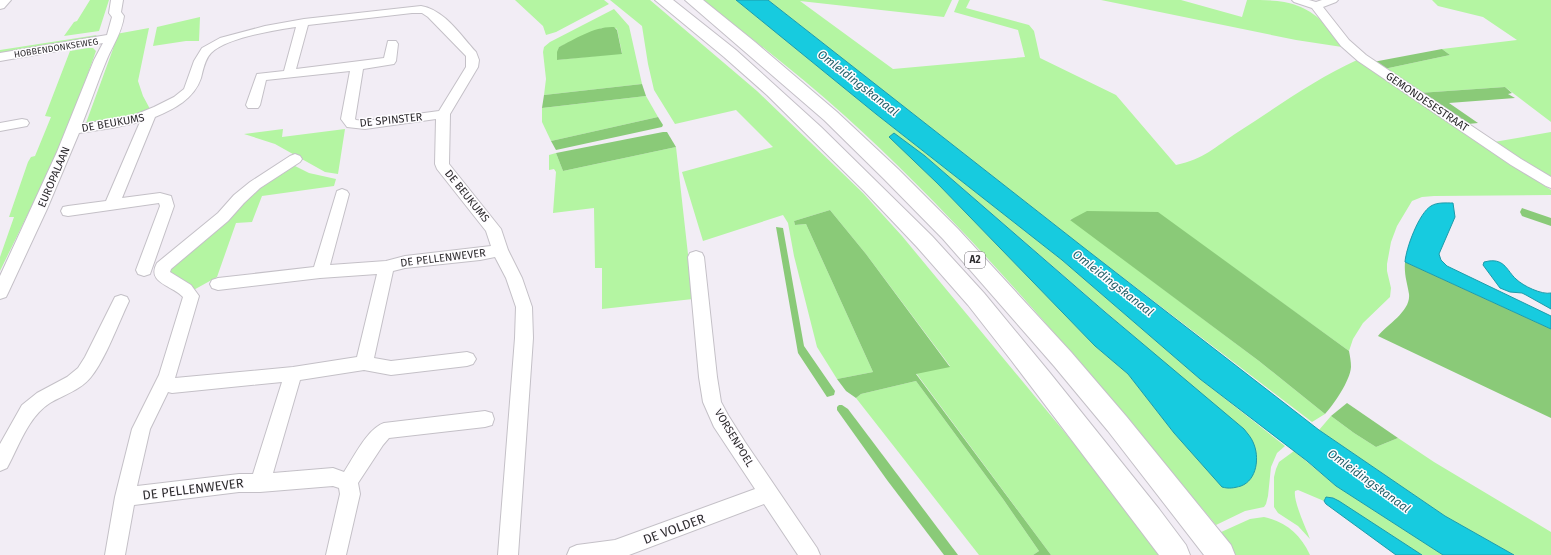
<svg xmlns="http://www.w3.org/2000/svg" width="1551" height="555" font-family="'Fira Sans',sans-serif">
<rect width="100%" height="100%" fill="#f2edf5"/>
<g fill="#b4f5a2" fill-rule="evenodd">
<polygon points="90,0 109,0 99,31 64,36 74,22 77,21"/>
<polygon points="515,0 604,0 609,4 556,32 546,35 543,26"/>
<polygon points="610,0 650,0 757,91 863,193 902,236 1144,528 1163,555 1051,555 916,373 950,366 866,254 830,210 794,221 795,225 806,224 873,372 837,379 817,347 794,256 788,223 783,215 703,241 682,172 773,147 736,110 675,124 654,90 648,64 642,26"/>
<path d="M 701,0 L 736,0 L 876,114 L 1062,260 L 1200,379 L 1285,446 L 1277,453 L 1271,467 L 1268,496 L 1266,504 L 1264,507 L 1245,511 L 1216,525 C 1098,384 982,240 845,116 C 799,75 751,37 701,0 ZM 889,136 L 925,156 L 1145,346 L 1222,486 L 1174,433 L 1128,374 L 1095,346 L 937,183 Z"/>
<path d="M 768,0 L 952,0 L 944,17 L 800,1 L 893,69 L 1025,57 L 1018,30 L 954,12 L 959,0 L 970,0 L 966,8 L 1029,25 L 1034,31 L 1040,58 L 1116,95 L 1176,165 C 1204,159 1215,147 1238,132 C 1277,107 1315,79 1357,60 L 1551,190 L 1551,195 L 1434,196 L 1422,197 L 1412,201 L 1397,226 L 1391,242 L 1387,264 L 1387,271 L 1391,288 L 1390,297 L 1363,323 L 1353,339 L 1349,351 L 1158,213 L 1070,219 L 1259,361 L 1325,414 L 1312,422 L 1083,247 Z"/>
<path d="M 1101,0 L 1181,0 L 1242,17 L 1247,0 C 1278,0 1300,0 1323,22 C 1330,30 1335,39 1342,47 L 1296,40 Z"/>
<polygon points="1432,0 1551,0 1551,122 1505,87 1419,93 1384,69 1450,55 1442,49 1517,40 1483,17 1438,6"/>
<path d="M 614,9 L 629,26 L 642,84 L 544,95 L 546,79 L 543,52 L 544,47 L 550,42 ZM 602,28 L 615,28 L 617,29 L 622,53 L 557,60 L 559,47 Z"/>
<polygon points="200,17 199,41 186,41 153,46 157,27"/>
<polygon points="149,28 138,81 143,96 150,109 138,116 89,124 86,123 113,49 116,34"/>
<polygon points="97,35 92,39 0,55 0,50"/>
<polygon points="88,48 93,48 96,51 65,138 0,271 0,257 14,217 9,217 28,162 31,157 35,156 51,117 45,116 70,51"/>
<polygon points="646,96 658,117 551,141 542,122 542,108"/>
<polygon points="283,129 282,137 345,129 338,174 325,172 275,144 244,134"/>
<polygon points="1551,132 1551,179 1494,142"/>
<polygon points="676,147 693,299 602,309 602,268 595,268 594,208 553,213 556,172 554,169 549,170 549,155 556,153 563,171"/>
<polygon points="293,165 309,173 336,179 334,186 262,196 252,222 236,223 217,277 190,292 166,269 253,191"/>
<polygon points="916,381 1003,499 1039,551 1033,555 979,555 856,398 861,394"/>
<polygon points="1331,416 1354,433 1376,447 1398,438 1434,462 1551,532 1551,555 1514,555 1445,516 1319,430"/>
<path d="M 1294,451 L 1336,486 L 1443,555 L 1422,555 L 1333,498 L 1330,497 L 1324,499 L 1324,501 L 1298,490 L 1295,491 C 1293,501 1306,528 1310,539 L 1298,526 L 1278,513 L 1274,507 L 1274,477 L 1276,469 L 1279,462 Z"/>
<path d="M 1264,517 C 1286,522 1300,534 1310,555 L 1235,555 L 1219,533 L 1250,519 Z"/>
</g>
<g fill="#8aca78">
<path d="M 614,27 L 617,30 L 622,54 L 557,60 L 557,52 L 559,47 C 575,39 595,26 614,27 Z"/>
<polygon points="1442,49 1450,55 1384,69 1373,62"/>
<polygon points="642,84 646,96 542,108 544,95"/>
<polygon points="1505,87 1512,93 1508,94 1515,98 1449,103 1478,123 1468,124 1419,93"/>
<polygon points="658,117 663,125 662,127 556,150 551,141"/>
<polygon points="663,132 667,132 676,147 563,171 556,153"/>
<polygon points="1522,208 1551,218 1551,226 1522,216 1520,212"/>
<polygon points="830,210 866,254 950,367 916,374 1051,555 1033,555 1039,551 1003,499 916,381 861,394 856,398 846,391 837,379 873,372 806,224 795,225 794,221"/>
<path d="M 1087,211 L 1158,212 L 1349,351 C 1350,356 1351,362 1351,367 C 1350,381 1334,404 1325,414 L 1259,361 L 1070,220 Z"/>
<polygon points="776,227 783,228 804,346 835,391 834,395 827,397 798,353"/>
<path d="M 1405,262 L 1551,329 L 1551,418 L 1378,336 C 1388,324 1411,311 1409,294 C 1407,282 1404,275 1405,262 Z"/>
<polygon points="1347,403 1398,438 1376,447 1354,433 1331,416"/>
<polygon points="839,405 842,405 848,409 958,555 944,555 887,480 837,410 837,407"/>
</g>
<g fill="#17cbdf" stroke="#1e9baa">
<polygon points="736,0 768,0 1083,247 1319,430 1445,516 1514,555 1443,555 1336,486 1307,461 1200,379 1062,260 876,114"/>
<path d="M 894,133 L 925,156 L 1105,312 L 1244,429 C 1247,433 1251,437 1253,442 C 1260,457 1257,480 1241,486 C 1234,488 1229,489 1222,487 L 1174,433 L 1128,374 L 1095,346 L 937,183 L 889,137 Z"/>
<path d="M 1453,203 L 1455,217 L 1439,254 L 1441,260 L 1447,266 L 1551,316 L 1551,329 L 1405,262 C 1406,248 1419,213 1431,206 C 1437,202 1447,203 1453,203 Z"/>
<path d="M 1489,261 C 1505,259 1507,271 1516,279 C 1523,286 1542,295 1551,293 L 1551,309 L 1526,295 L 1522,293 L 1510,292 L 1500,288 L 1483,265 L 1484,262 Z"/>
<polygon points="1326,497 1333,498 1339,501 1422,555 1396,555 1326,504 1324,501"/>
</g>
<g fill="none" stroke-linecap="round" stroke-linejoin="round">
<g stroke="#c4c0c7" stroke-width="2">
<g id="minor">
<polygon points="0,0 11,0 4,8 0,9"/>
<path d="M 111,0 L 123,0 L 121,12 L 124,16 C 122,32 113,45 107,59 C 98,80 91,102 82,124 L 132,116 L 154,107 L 174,97 L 184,89 L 194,61 L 202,48 L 220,38 L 265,26 L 304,19 L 421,6 C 445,10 461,36 476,52 L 479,60 L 478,67 L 450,114 L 449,164 L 501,229 L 508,250 L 522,278 L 532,307 L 533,338 L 518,555 L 498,555 L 515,338 L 516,307 L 506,278 L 495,257 L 480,260 L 405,268 L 393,271 L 374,358 L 391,361 L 467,352 L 473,354 L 476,359 L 473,364 L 467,366 L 391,375 L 364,370 L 300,380 L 273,473 L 333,468 L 344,472 C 354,457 367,429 384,423 L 485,411 L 492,413 L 494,419 L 492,425 L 485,427 L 389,438 L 383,445 L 358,483 L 360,494 L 346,555 L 326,555 L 340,494 L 339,488 L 333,486 L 260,492 L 239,492 L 134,505 L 125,555 L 105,555 L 115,497 L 132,429 L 159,375 L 183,297 C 172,285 146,283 157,263 L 218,213 L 234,195 L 250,182 L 290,156 L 295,154 L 300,156 L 302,159 L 300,162 L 260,188 L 244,203 L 228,221 L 171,269 L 170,272 L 191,285 L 199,296 L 175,378 L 293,367 L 357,357 L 377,274 L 320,278 L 218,290 L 212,288 L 210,284 L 212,280 L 218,278 L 314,267 L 337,191 L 342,189 L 347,191 L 349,194 L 330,265 L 386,261 L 405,256 L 491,246 L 486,231 L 437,169 L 435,164 L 436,119 L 365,129 L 347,127 L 341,119 L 350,71 L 266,80 L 260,105 L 258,108 L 248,108 L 246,105 L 257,74 L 284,71 L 296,27 C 275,30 226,38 211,53 C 205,59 203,70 201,78 C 194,99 174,109 155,117 L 122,198 L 160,193 L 171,196 L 174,206 L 150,274 L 144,276 L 138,274 L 136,270 L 160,206 L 159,203 L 68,216 L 63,215 L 61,211 L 63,207 L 68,206 L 106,201 L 140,122 L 112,128 L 79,133 L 47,209 L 8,293 L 6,297 L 0,299 L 0,276 L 57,152 L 94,60 L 103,43 L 0,61 L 0,53 L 107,35 L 112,17 L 109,13 ZM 412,13 L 422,13 L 428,17 L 466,56 L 466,67 L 439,111 L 365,121 L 356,120 L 355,119 L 363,69 L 394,64 L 396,61 L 398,44 L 396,41 L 388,41 L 384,58 L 296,69 L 308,25 ZM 282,382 L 253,474 L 239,474 L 137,486 L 150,429 L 168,392 L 172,393 Z"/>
<polygon points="1292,0 1309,0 1316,2 1322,0 1338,0 1336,2 1323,7 1349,40 1366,55 1521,159 1551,177 1551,188 1546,186 1511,165 1358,61 1341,46 1312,8 1294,2"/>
<polygon points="22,119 27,120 29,123 27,126 0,131 0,123"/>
<polygon points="696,251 702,253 704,257 717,377 721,402 728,415 745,442 817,548 820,555 798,555 764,504 629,555 567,555 570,548 577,545 615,540 755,489 714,427 703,402 699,377 688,257 690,253"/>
<path d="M 121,295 L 127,297 L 129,301 C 118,324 106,358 91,377 C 81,390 63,395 50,403 C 28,417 19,446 7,468 L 0,471 L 0,444 L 22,405 L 37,393 L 67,377 L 78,368 L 85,357 L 115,297 Z"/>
</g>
</g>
<g stroke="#c4c0c7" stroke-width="2">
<g id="highway">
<polygon points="655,0 673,0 736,50 821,127 932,236 984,293 1050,373 1159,509 1186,545 1190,555 1159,555 1011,360 968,305 917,247 864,191 767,95 724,57"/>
<polygon points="685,0 703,0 755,42 837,112 898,169 958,229 1071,352 1126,416 1231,545 1235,555 1204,555 1108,431 1054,366 943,239 884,179 824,120"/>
</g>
</g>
<use href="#minor" fill="#fff" fill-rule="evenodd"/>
<use href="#highway" fill="#fff" fill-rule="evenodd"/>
</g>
<g text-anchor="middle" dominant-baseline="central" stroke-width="3" stroke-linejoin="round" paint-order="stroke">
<g font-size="9" fill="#2d2b2e" stroke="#fefcff">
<text transform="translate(56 48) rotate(-9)">HOBBENDONKSEWEG</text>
</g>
<rect fill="#fefcff" stroke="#6c6a6d" stroke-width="1" x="965" y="252" width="20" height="16" rx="3"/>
<g font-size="10" font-weight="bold" fill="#2d2b2e">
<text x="975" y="260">A2</text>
</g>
<g font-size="11" fill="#2d2b2e" stroke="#fefcff">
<text transform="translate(1427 102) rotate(34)">GEMONDESESTRAAT</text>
<text transform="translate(391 120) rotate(-6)">DE SPINSTER</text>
<text transform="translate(113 123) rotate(-10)">DE BEUKUMS</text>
<text transform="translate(54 177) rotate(-67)">EUROPALAAN</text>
<text transform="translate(467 196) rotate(51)">DE BEUKUMS</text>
<text transform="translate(443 258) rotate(-7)">DE PELLENWEVER</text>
<text transform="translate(734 438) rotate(59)">VORSENPOEL</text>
</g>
<g font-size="12" font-style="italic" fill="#23616a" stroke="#fefcff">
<text transform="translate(858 83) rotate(38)">Omleidingskanaal</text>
<text transform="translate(1113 283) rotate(38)">Omleidingskanaal</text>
<text transform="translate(1369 481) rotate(36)">Omleidingskanaal</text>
</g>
<g font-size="13" fill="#2d2b2e" stroke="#fefcff">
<text transform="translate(193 489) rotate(-7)">DE PELLENWEVER</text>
<text transform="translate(674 529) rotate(-20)">DE VOLDER</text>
</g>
</g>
</svg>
